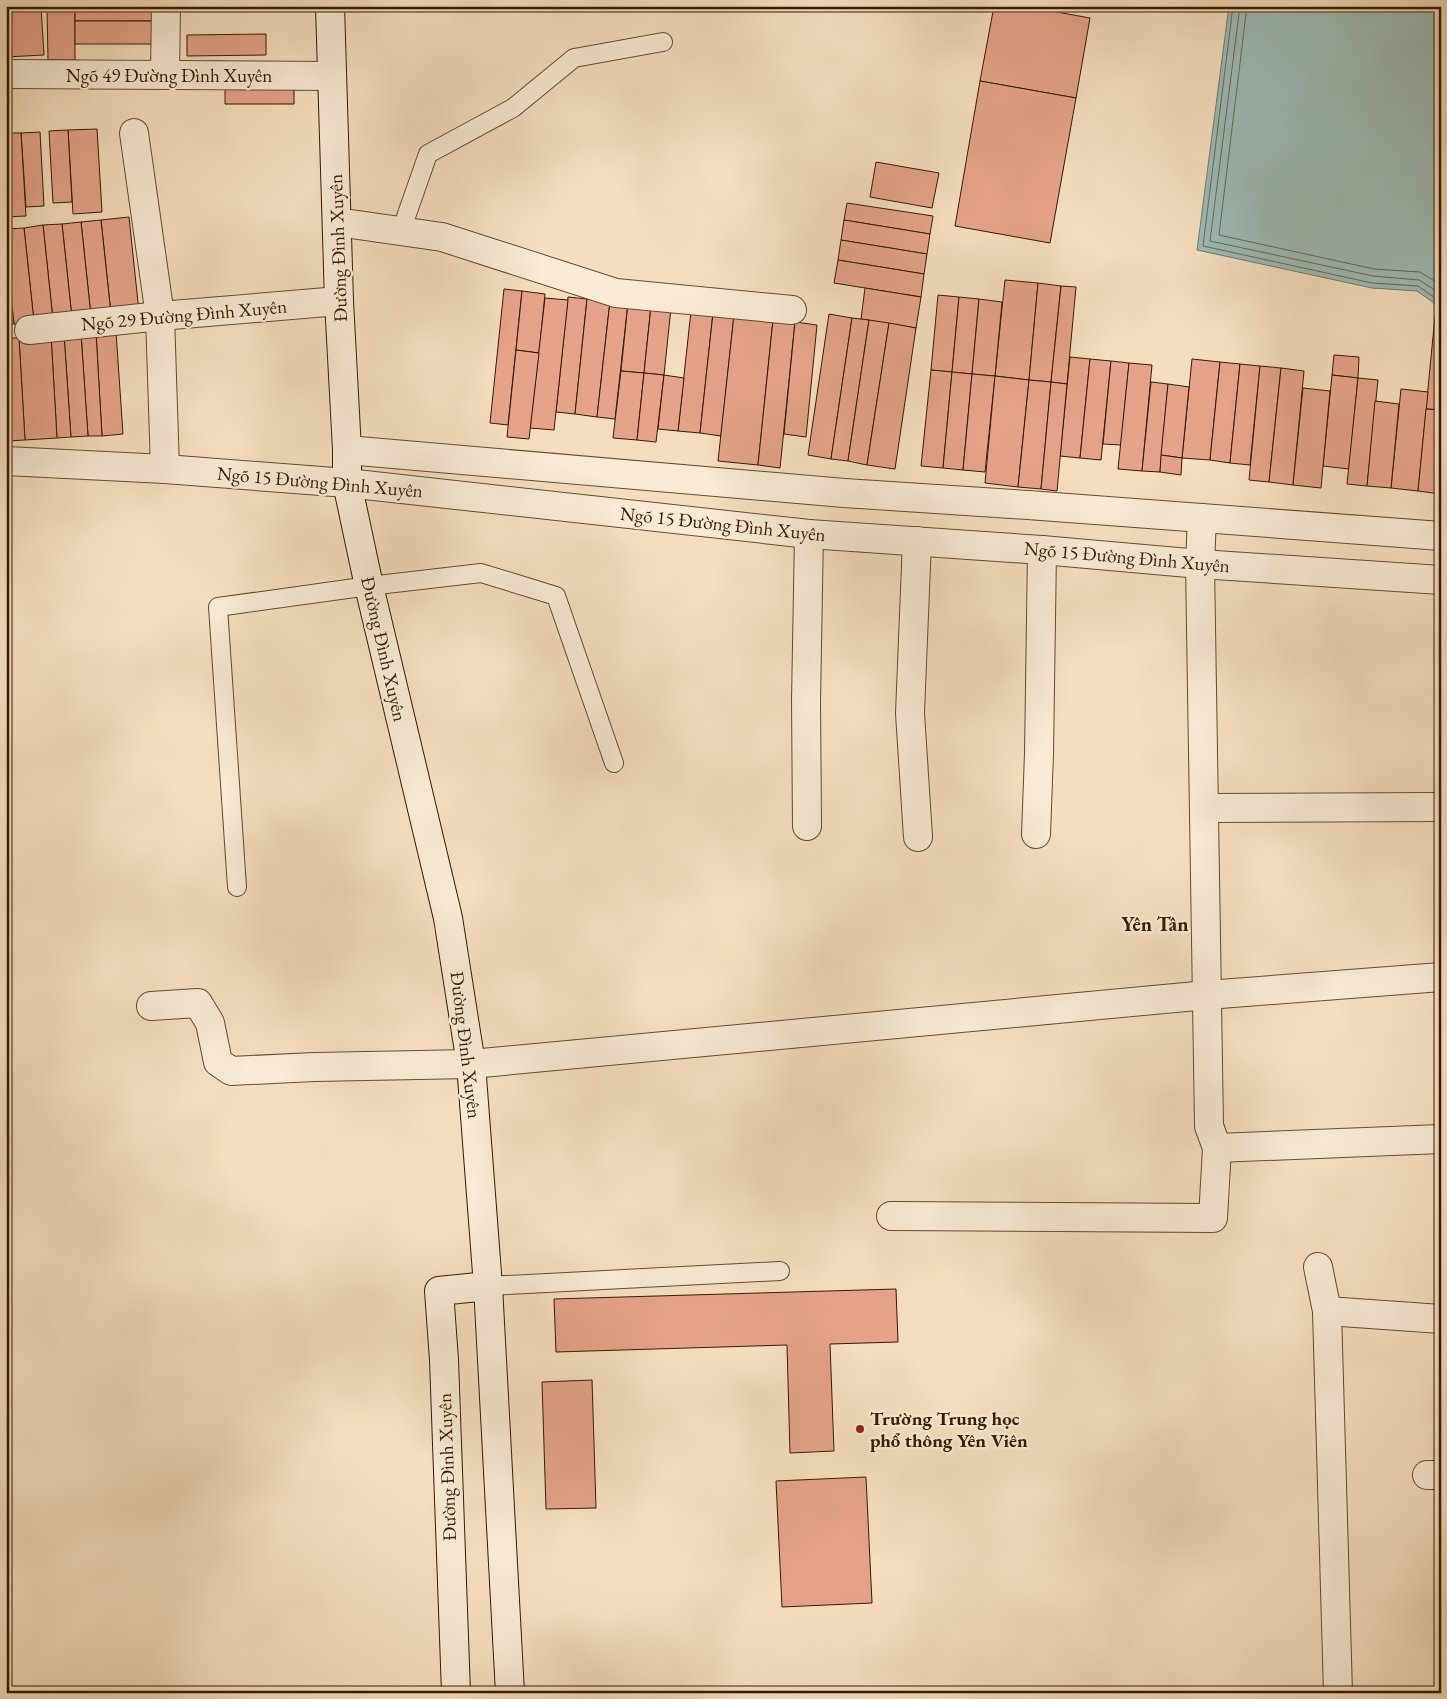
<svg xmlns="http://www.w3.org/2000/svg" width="1447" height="1699" font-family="'EB Garamond',serif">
<rect width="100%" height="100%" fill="#f5debf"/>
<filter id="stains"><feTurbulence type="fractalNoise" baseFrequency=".004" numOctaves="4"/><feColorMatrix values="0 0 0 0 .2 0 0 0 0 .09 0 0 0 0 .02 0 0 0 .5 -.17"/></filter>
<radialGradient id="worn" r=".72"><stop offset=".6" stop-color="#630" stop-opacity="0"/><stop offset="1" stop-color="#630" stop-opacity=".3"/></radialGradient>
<polygon fill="#9dbbb7" stroke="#747b6e" points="1229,6 1441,6 1441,308 1417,291 1372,288 1197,250"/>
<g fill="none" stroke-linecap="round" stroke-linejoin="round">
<g stroke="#6a6a5c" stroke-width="1">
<polyline points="1233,6 1203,246 1372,283 1418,286 1441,302"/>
<polyline points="1240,6 1210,241 1373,276 1419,280 1441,294"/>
<polyline points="1247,6 1219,235 1374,269 1420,272 1441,285"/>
</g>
</g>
<g fill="#e5a38b" stroke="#371a00">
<polygon points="47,6 75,6 75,60 48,60"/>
<polygon points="75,6 153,6 154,21 75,21"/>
<polygon points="994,6 1024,6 1090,18 1076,98 980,81"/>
<polygon points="41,7 44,55 6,57 6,9"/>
<rect x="75" y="21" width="79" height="23"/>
<polygon points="266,34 266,55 187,56 187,35"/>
<polygon points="225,78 294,79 294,104 225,104"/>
<polygon points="980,81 1076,98 1050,243 955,226"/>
<polygon points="97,129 102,212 73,214 68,130"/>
<polygon points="68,130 72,202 53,203 49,131"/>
<polygon points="40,132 44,206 26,207 21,133"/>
<polygon points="6,133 21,133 26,216 6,217"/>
<polygon points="876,162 939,173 932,208 870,197"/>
<polygon points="847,203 933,216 930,234 844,220"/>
<polygon points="129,217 139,312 111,314 101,220"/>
<polygon points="101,220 111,314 91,316 81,222"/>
<polygon points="844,220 930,234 927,254 841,240"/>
<polygon points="81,222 91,316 72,318 62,224"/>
<polygon points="62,224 72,318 53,320 43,225"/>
<polygon points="43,225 53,320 34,322 24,228"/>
<polygon points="24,228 34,322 14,324 6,250 6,229"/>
<polygon points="841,240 927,254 924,274 838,260"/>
<polygon points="6,250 14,324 6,325"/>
<polygon points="838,260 924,274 921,297 834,283"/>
<polygon points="1005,280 1038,283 1029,380 995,376"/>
<polygon points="1038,283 1061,286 1051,382 1029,380"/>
<polygon points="1061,286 1076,287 1067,384 1051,382"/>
<polygon points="865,288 921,297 916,328 861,319"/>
<polygon points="504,289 522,291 508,425 490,423"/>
<polygon points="522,291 545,294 539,353 516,350"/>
<polygon points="938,295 959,297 952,372 931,370"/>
<polygon points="568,297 587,299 575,414 556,412"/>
<polygon points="959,297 979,299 972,374 952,372"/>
<polygon points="545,298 568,300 554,430 530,428"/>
<polygon points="587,299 610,301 597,417 575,414"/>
<polygon points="979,299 1002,302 995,376 972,374"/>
<polygon points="610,301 628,303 615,419 597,417"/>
<polygon points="628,303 651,306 644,373 621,371"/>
<polygon points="651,306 671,308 664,375 644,373"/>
<polygon points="691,311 713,313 700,433 678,431"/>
<polygon points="713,313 734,315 721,436 700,433"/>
<polygon points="829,314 852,318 831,459 808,455"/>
<polygon points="734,315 773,320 758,465 718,461"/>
<polygon points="1435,316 1441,316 1441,410 1426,409"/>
<polygon points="852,318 869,320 848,461 831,459"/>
<polygon points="773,320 795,322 780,468 758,465"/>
<polygon points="869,320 889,323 867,465 848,461"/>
<polygon points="795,322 817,325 806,437 784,434"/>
<polygon points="889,323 916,328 895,469 867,465"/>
<polygon points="116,332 123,434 102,436 96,333"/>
<polygon points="96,333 102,436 88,436 81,334"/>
<polygon points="81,334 88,436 71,437 64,335"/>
<polygon points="51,335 64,335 71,437 57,438"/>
<polygon points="51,335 57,438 25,440 19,338"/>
<polygon points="6,338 19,338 25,440 8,441 6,413"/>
<polygon points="516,350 539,353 529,439 507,437"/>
<polygon points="1334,355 1359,357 1358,378 1332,375"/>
<polygon points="1070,357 1090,359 1080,458 1060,456"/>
<polygon points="1090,359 1111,361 1101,460 1080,458"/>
<polygon points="1192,359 1220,362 1210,460 1182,458"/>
<polygon points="1111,361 1129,363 1121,445 1103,444"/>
<polygon points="1220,362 1240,364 1230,463 1210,460"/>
<polygon points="1129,363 1152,365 1142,471 1118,469"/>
<polygon points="1240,364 1260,366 1250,465 1230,463"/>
<polygon points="1260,366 1281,368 1269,482 1249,480"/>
<polygon points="1281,368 1304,371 1293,485 1269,482"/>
<polygon points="931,370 952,372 943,468 921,466"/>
<polygon points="621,371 644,373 637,440 613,438"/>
<polygon points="952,372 972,374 963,470 943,468"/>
<polygon points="644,373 664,375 656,442 637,440"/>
<polygon points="972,374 995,376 985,472 963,470"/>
<polygon points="664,375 684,378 678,431 658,429"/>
<polygon points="1332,375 1358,378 1349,469 1323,466"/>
<polygon points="995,376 1029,380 1018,487 985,483"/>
<polygon points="1358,378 1378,380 1367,486 1347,484"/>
<polygon points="1029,380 1051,382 1041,489 1018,487"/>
<polygon points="1051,382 1067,384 1057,491 1041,489"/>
<polygon points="1151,382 1168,384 1160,472 1142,471"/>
<polygon points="1168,384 1189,387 1182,458 1161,455"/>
<polygon points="1303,388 1330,391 1321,488 1293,485"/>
<polygon points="1401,389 1428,392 1418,491 1391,488"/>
<polygon points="1375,401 1399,404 1391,488 1367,486"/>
<polygon points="1426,409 1441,410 1441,494 1418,491"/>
<polygon points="1161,455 1182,458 1181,475 1160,472"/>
<polygon points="896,1289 898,1342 830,1344 834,1451 790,1453 787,1345 556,1352 554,1299"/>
<polygon points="592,1380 596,1508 546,1509 542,1382"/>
<polygon points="866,1477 872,1603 782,1607 776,1481"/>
</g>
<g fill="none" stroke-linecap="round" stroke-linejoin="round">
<g stroke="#664b30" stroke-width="20">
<g id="lane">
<polyline points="401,231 428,154 513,108 574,58 663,42"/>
<polyline points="237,887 218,607 369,586 481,573 556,596 614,763"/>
<polyline points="488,1286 780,1271"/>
</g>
</g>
<g stroke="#664b30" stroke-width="30">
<g id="street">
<polyline points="6,74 332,76"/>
<polyline points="165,74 166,6"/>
<polyline points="134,133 160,316 165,469"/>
<polyline points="337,222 442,237 616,293 792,310"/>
<polyline points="29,330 160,316 339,301"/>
<polyline points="347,450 844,493 1028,505 1441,536"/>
<polyline points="6,461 165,469 347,483 809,534 1042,550 1200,564 1441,580"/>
<polyline points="917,541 910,713 918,837"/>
<polyline points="1204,808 1441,807"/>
<polyline points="807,826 806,701 809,534"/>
<polyline points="1036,834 1039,754 1042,550"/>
<polyline points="151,1006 198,1003 210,1023 218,1062 231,1071 314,1067 471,1064 1207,995 1441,977"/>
<polyline points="1217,1148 1441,1139"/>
<polyline points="891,1216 1213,1218 1217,1148 1209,1126 1200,564 1202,518"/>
<polyline points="1318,1267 1327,1311 1338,1693"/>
<polyline points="1327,1311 1441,1319"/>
<polyline points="1427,1475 1441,1475"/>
</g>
</g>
<g stroke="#371a00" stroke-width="30">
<g id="secondary">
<polyline points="330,6 339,301 347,450 347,483 369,586 448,918 471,1064 488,1286 510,1693"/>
<polyline points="456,1693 444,1360 439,1291 488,1286"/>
</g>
</g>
<use href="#lane" stroke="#f8ead5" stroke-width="18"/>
<use href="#street" stroke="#f8ead5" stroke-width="28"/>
<use href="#secondary" stroke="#f8ead5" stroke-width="28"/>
</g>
<circle fill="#8f2418" stroke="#f8ead5" stroke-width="2" cx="860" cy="1429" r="5"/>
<g text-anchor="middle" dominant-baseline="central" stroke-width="4.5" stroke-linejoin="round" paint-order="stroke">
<g font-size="19" fill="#371a00" stroke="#f8ead5">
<text x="169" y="75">Ngõ 49 Đường Đình Xuyên</text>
<text transform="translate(338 248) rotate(-92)">Đường Đình Xuyên</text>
<text transform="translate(184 315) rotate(-5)">Ngõ 29 Đường Đình Xuyên</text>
<text transform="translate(320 482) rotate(5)">Ngõ 15 Đường Đình Xuyên</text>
<text transform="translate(723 524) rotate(6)">Ngõ 15 Đường Đình Xuyên</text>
<text transform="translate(1127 557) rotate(5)">Ngõ 15 Đường Đình Xuyên</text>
<text transform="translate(384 649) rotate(77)">Đường Đình Xuyên</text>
<text transform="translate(466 1045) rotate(83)">Đường Đình Xuyên</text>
<text transform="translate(447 1467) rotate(-92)">Đường Đình Xuyên</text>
</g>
<g font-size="19" font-weight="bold" fill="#371a00" stroke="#f8ead5" text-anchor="start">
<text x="870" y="1418">Trường Trung học<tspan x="870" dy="22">phổ thông Yên Viên</tspan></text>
</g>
<g font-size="20" font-weight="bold" fill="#371a00" stroke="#f8ead5">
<text x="1155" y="924">Yên Tân</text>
</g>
</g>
<rect width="1447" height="1699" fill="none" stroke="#f5debf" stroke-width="25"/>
<rect x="8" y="8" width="1432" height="1684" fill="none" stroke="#371a00" stroke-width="2.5"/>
<rect x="12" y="12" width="1422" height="1674" fill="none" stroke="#371a00"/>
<rect width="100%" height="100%" filter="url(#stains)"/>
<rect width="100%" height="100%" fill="url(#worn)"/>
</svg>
